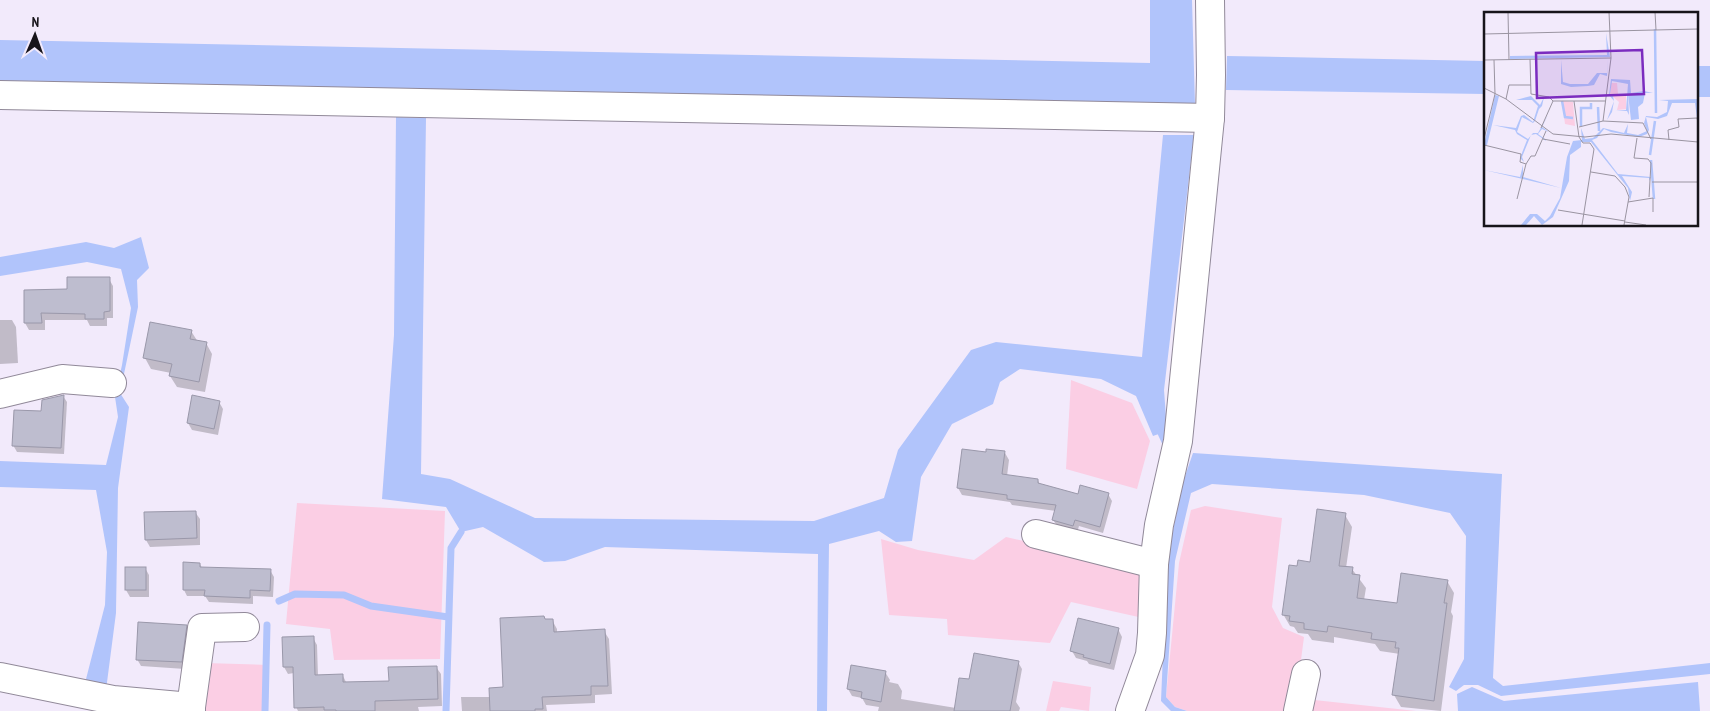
<svg xmlns="http://www.w3.org/2000/svg" width="1710" height="711" font-family="'PT Sans Narrow',sans-serif">
<rect width="100%" height="100%" fill="#f2eafb"/>
<g fill="#fbcee4">
<polygon points="1071,380 1132,403 1150,441 1137,489 1066,469"/>
<polygon points="297,503 445,511 440,659 334,660 330,629 286,624"/>
<polygon points="1205,506 1282,518 1272,607 1283,628 1304,637 1296,698 1416,711 1187,711 1175,707 1166,697 1179,563 1191,510"/>
<polygon points="1006,537 1145,568 1143,618 1071,602 1050,643 948,635 947,619 889,615 881,539 918,550 974,560"/>
<polygon points="205,663 269,665 268,711 204,711"/>
<polygon points="1053,681 1091,687 1089,711 1061,707 1059,711 1046,711"/>
</g>
<g fill="#b1c4fb">
<polygon points="1150,0 1192,0 1195,105 0,81 0,40 1150,63"/>
<polygon points="1227,56 1485,61 1485,94 1226,90"/>
<rect x="1696" y="66" width="14" height="31"/>
<polygon points="396,117 426,118 421,474 450,479 535,518 814,521 884,498 898,450 971,350 996,342 1142,357 1163,135 1194,135 1164,390 1167,431 1153,436 1136,396 1101,379 1020,369 1000,382 993,404 952,424 921,477 912,541 896,542 879,531 829,544 827,711 817,711 818,554 605,547 565,561 544,562 483,527 461,532 446,507 382,499 394,335"/>
<polygon points="141,237 149,268 137,280 138,307 120,393 129,407 118,488 116,613 106,690 85,683 105,605 107,552 96,490 0,487 0,461 106,465 118,417 115,397 122,365 131,308 121,269 87,262 0,276 0,257 86,242 114,248"/>
<polygon points="1193,453 1502,474 1493,678 1503,686 1710,663 1710,674 1501,696 1478,685 1464,685 1456,691 1449,687 1464,659 1466,536 1450,513 1364,495 1212,484 1191,493 1175,561 1166,697 1175,707 1187,711 1171,711 1161,701 1167,559 1183,482"/>
<polygon points="1698,682 1700,711 1458,711 1457,694 1472,687 1504,701"/>
</g>
<g fill="#0003">
<polygon points="109,279 113,286 113,318 107,318 107,326 90,326 87,320 45,320 45,330 29,330 25,323 68,291"/>
<polygon points="0,320 12,320 16,327 18,363 0,364"/>
<polygon points="191,331 198,342 206,343 212,354 205,392 177,387 170,376 171,373 151,369 145,358"/>
<polygon points="63,396 67,402 64,454 17,452 13,445 42,412"/>
<polygon points="219,402 223,409 218,435 192,430 188,423"/>
<polygon points="963,451 987,454 1005,453 1009,460 1007,476 1038,480 1040,485 1078,495 1108,494 1112,501 1103,533 1079,526 1077,533 1058,527 1053,520 1056,511 1012,505 1010,502 962,495 958,488"/>
<polygon points="195,512 200,519 200,545 150,547 146,540"/>
<polygon points="1345,515 1352,527 1346,568 1352,569 1366,588 1364,600 1398,605 1447,581 1454,593 1451,612 1453,616 1441,711 1401,707 1394,695 1400,654 1380,651 1375,644 1334,637 1334,643 1312,640 1308,634 1298,633 1294,627 1290,626 1283,614 1298,568 1311,563"/>
<polygon points="200,564 202,568 270,570 274,577 273,597 253,596 253,604 209,602 205,596 187,596 184,590"/>
<polygon points="145,568 149,575 149,597 130,597 126,590"/>
<polygon points="546,620 552,620 557,629 557,633 604,631 609,639 612,694 595,695 595,703 546,705 547,711 462,711 461,697 491,697 505,689"/>
<polygon points="186,626 190,633 185,669 141,666 137,659"/>
<polygon points="1118,629 1122,637 1114,670 1089,664 1087,661 1076,658 1072,651"/>
<polygon points="313,638 317,645 318,676 343,676 347,684 390,682 436,667 441,674 442,706 418,707 419,711 298,711 296,707 294,673 288,674 284,667"/>
<polygon points="1018,662 1022,669 1016,702 1020,708 1019,711 878,711 879,707 866,705 862,698 852,696 848,689 885,672 890,680 889,682 898,684 902,691 901,699 956,708 970,681"/>
</g>
<g fill="none" stroke-linecap="round" stroke-linejoin="round">
<g stroke="#b1c4fb" stroke-width="7">
<polyline points="1161,433 1168,448"/>
<polyline points="279,601 295,594 344,595 371,606 448,617"/>
<polyline points="265,711 267,625"/>
<polyline points="446,711 451,548 461,532"/>
</g>
</g>
<g fill="#bebdcf" stroke="#9a98aa">
<polygon points="67,277 110,277 110,311 104,312 104,319 85,319 85,314 41,313 42,323 24,323 24,290 67,289"/>
<polygon points="150,322 192,330 190,339 207,342 199,382 169,376 172,364 143,358"/>
<polygon points="64,395 61,448 12,446 14,410 41,411 42,400"/>
<polygon points="192,395 220,401 214,429 187,423"/>
<polygon points="962,449 986,452 986,449 1005,451 1002,474 1038,479 1038,483 1078,494 1080,485 1109,493 1100,527 1075,520 1073,526 1052,520 1056,505 1007,499 1007,495 957,488"/>
<polygon points="1317,509 1346,513 1339,566 1353,567 1352,574 1360,575 1357,598 1397,603 1401,573 1448,580 1444,603 1447,603 1434,701 1392,695 1399,648 1395,648 1396,642 1371,639 1372,633 1328,626 1327,632 1304,629 1304,623 1289,621 1290,616 1282,615 1289,565 1297,566 1298,560 1310,562"/>
<polygon points="196,511 197,538 145,540 144,512"/>
<polygon points="183,562 200,563 200,567 271,569 270,591 250,590 250,598 204,596 205,590 183,590"/>
<rect x="125" y="567" width="21" height="23"/>
<polygon points="544,616 545,619 553,619 554,632 605,629 608,686 591,686 591,695 542,697 543,709 535,709 535,711 490,711 489,688 503,687 500,618"/>
<polygon points="1078,618 1119,628 1110,664 1083,657 1084,655 1070,651"/>
<polygon points="138,622 187,625 182,662 136,660"/>
<polygon points="314,636 315,675 343,674 343,682 389,681 388,667 437,666 438,699 375,701 375,711 336,711 336,710 324,710 324,707 294,708 293,667 283,667 282,637"/>
<polygon points="974,653 1019,661 1010,711 954,711 959,678 969,679"/>
<polygon points="851,665 886,671 881,702 861,698 862,692 847,689"/>
</g>
<g fill="none" stroke-linecap="round" stroke-linejoin="round">
<g stroke="#918999" stroke-width="30">
<g id="minor">
<polyline points="0,95 1210,118"/>
<polyline points="0,394 62,379 112,383"/>
<polyline points="1036,534 1154,564"/>
<polyline points="0,677 113,700 191,707 191,711"/>
<polyline points="191,707 202,628 245,627"/>
<polyline points="1130,711 1150,655 1152,633 1154,564 1159,525 1178,441 1210,118 1211,75 1210,0"/>
<polyline points="1298,711 1306,674"/>
</g>
</g>
<use href="#minor" stroke="#fff" stroke-width="28"/>
</g>
<g transform="translate(1484 12)">
<rect width="214" height="214" fill="#f2eafb"/>
<path d="M 127,71 L 133,71 L 134,82 L 142,83 L 142,97 L 133,98 L 135,90 L 126,82 ZM 78,89 L 89,90 L 91,114 L 81,112 Z" fill="#fbcee4"/>
<path d="M 122,21 L 126,45 L 26,47 L 26,44 L 123,43 ZM 124,47 L 123,64 L 116,62 L 110,73 L 104,74 L 105,86 L 104,74 L 87,75 L 77,72 L 77,48 L 79,70 L 86,72 L 104,72 L 113,61 L 123,61 ZM 127,67 L 146,68 L 147,81 L 160,79 L 169,81 L 161,81 L 159,91 L 154,95 L 155,107 L 147,108 L 144,82 L 145,103 L 143,99 L 132,99 L 142,98 L 144,72 L 128,69 L 126,82 L 129,84 L 130,89 L 128,100 L 123,108 L 130,89 L 125,83 ZM 11,83 L 15,84 L 3,133 L 0,133 ZM 47,84 L 56,93 L 60,85 L 58,94 L 55,97 L 51,109 L 49,111 L 38,105 L 33,120 L 44,127 L 49,121 L 54,121 L 64,103 L 58,115 L 65,120 L 58,117 L 54,122 L 61,127 L 62,129 L 52,122 L 47,123 L 38,145 L 40,150 L 36,146 L 43,128 L 33,122 L 31,118 L 9,113 L 32,116 L 37,104 L 40,103 L 49,110 L 54,94 L 48,88 L 32,88 ZM 214,87 L 213,106 L 211,91 L 188,91 L 183,104 L 174,107 L 162,105 L 165,118 L 163,122 L 155,125 L 127,120 L 120,117 L 113,126 L 108,128 L 134,162 L 167,165 L 165,169 L 165,166 L 138,164 L 148,180 L 146,189 L 144,176 L 107,130 L 97,130 L 97,135 L 86,143 L 85,169 L 69,205 L 58,213 L 50,204 L 42,213 L 37,213 L 46,202 L 53,202 L 61,209 L 66,204 L 76,186 L 83,145 L 89,129 L 98,128 L 97,116 L 101,127 L 109,126 L 119,116 L 140,121 L 144,112 L 143,121 L 154,123 L 163,119 L 160,111 L 162,104 L 173,105 L 183,100 L 184,89 L 175,88 ZM 39,153 L 39,165 L 77,176 L 0,158 L 36,165 Z" fill="#b1c4fb"/>
<path fill="none" stroke="#b1c4fb" stroke-width="2.5" d="M 171,17 L 172,101M 78,89 L 81,105 L 89,106M 114,95 L 115,119M 97,114 L 97,96 L 107,96 L 107,91M 166,143 L 171,109M 167,148 L 170,187"/>
<path fill="none" stroke="#9a94a1" stroke-width="1" d="M 24,0 L 25,48M 171,0 L 172,18M 0,22 L 214,17M 46,47 L 47,82 L 65,85 L 69,89M 0,48 L 127,46M 0,76 L 22,87 L 69,122 L 101,125 L 127,122 L 214,130M 22,87 L 25,73 L 47,73M 90,89 L 95,125 L 99,131 L 106,131 L 110,137 L 98,213M 119,109 L 127,46 L 125,0M 95,115 L 119,109 L 159,111 L 167,127M 57,116 L 69,89 L 122,89M 153,126 L 150,146 L 164,147 L 167,151 L 165,185M 0,127 L 11,82 L 10,48M 59,127 L 86,132M 185,128 L 184,118 L 195,115 L 194,107 L 213,106 L 214,110M 0,133 L 37,142 L 36,150 L 42,152M 107,160 L 131,164 L 141,175 L 145,185 L 140,213M 168,170 L 214,170M 33,187 L 42,152 L 47,144 L 51,144 L 62,119M 144,190 L 169,186 L 169,200M 74,198 L 141,209M 141,210 L 162,213"/>
<path fill="#7b2cbf" fill-opacity="0.15" stroke="#7b2cbf" stroke-width="2.5" d="M 158,38 L 160,82 L 53,86 L 52,41 Z"/>
<rect width="214" height="214" fill="none" stroke="#17141a" stroke-width="2.5"/>
</g>
<g transform="translate(35 35) rotate(2)" stroke="#f2eafb" stroke-width="4" paint-order="stroke">
<path d="M0-4L9 19L0 12L-9 19Z" fill="#17141a"/>
<text y="-8" font-size="14" font-weight="bold" text-anchor="middle" fill="#17141a">N</text>
</g>
</svg>
